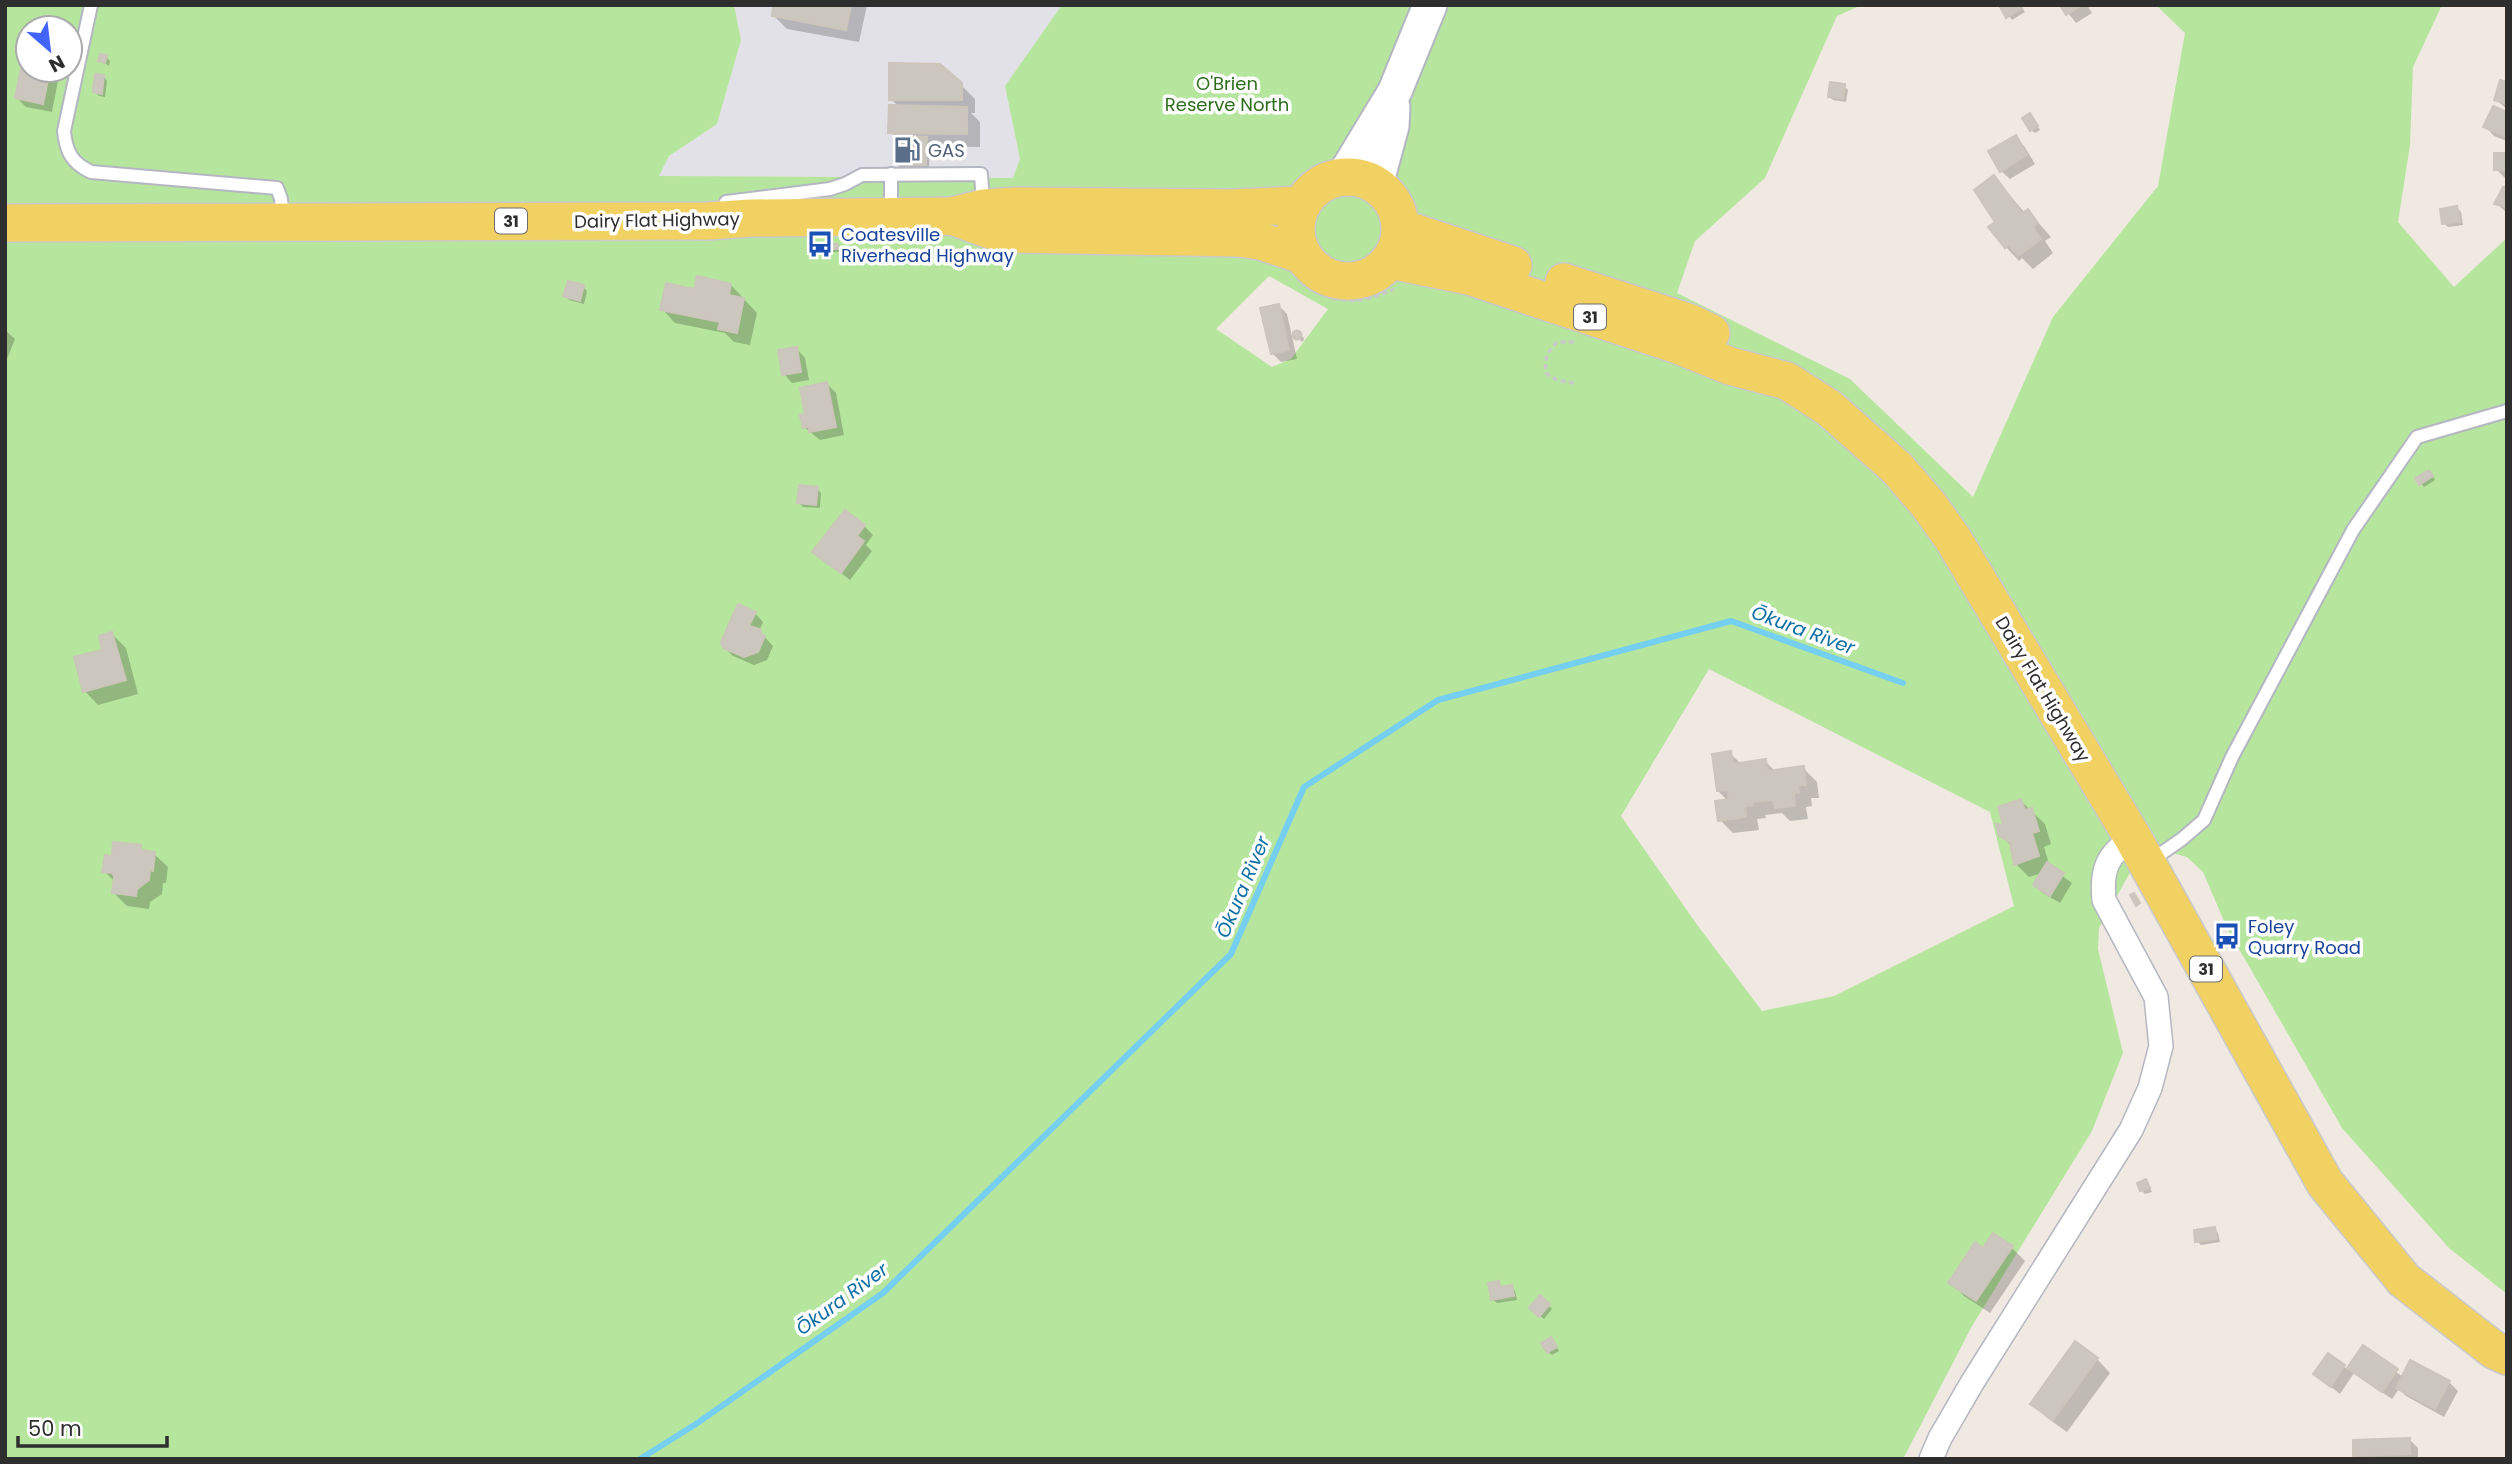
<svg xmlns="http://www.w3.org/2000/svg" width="2512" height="1464" font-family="Poppins,sans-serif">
<rect width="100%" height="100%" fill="#efe9e1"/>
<polygon fill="#e3e1e8" points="734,5 1062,5 1005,86 1020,159 1013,178 658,176 669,156 717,124 741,40"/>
<path fill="#b6e59e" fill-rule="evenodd" d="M 5,5 L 734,5 L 741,40 L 717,124 L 669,156 L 659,176 L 1013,178 L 1020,159 L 1005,86 L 1062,5 L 1862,5 L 1837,16 L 1765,178 L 1695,241 L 1677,293 L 1850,379 L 1973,497 L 2053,317 L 2158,186 L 2185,33 L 2156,5 L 2442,5 L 2413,67 L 2410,145 L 2398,222 L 2454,287 L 2507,238 L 2507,1294 L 2449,1248 L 2342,1128 L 2227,928 L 2203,872 L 2187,857 L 2173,853 L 2162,853 L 2131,871 L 2099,928 L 2098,949 L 2123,1053 L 2092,1131 L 1972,1326 L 1903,1459 L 5,1459 ZM 28,28 L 70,28 L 70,70 L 28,70 ZM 1269,276 L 1328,309 L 1291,359 L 1272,367 L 1216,329 ZM 1709,669 L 1990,812 L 2014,906 L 1834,996 L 1762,1011 L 1698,926 L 1621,816 Z"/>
<g fill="#0003">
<polygon points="775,5 867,5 859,42 787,29 773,15"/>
<polygon points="2001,5 2020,5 2025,12 2012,20"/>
<polygon points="2062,5 2087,5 2092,13 2076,23"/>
<polygon points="28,44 28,70 60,70 52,112 26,107 17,98"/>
<polygon points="106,57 110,61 109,66 100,60"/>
<polygon points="104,77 107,81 105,97 99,96 95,92"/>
<polygon points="2507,84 2507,109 2496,100"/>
<polygon points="961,85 975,99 975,113 971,113 980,122 980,147 930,146 929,168 900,167 896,164 897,139 890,132 899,107 891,99"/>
<polygon points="1844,86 1848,90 1846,102 1833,100 1829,96"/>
<polygon points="2507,114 2507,141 2494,136 2486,127"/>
<polygon points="2030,115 2040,130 2035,133 2031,130"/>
<polygon points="2015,138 2024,146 2035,164 2010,179 2001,171"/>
<polygon points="2507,155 2507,178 2505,178 2496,169"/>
<polygon points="1994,177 2025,213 2028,211 2051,237 2045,241 2053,253 2033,269 2022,258 2019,261 2006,247 1997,222"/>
<polygon points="2507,189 2507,213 2496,203"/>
<polygon points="2457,208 2461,212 2463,225 2448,227 2444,223"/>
<polygon points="837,245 841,252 832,252 828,248"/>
<polygon points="731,285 757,313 750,345 734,342 725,333 675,323 662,309 696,291"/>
<polygon points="583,287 587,291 584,304 569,300 565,296"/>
<polygon points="1278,305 1287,314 1297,359 1281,362 1272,353"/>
<polygon points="5,330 15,339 7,359 5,359"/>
<polygon points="1296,333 1304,338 1303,342 1295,337"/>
<polygon points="797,349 805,358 809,380 792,383 784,374"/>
<polygon points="827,384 836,393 844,435 820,440 804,427 807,416"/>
<polygon points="2433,476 2435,480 2424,487 2421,483"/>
<polygon points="817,489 821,493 820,508 803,507 799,503"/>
<polygon points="864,526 873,535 866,545 872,551 850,580 814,552"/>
<polygon points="755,613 763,622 759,631 773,646 767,660 754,665 733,656 724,647"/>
<polygon points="112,634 126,648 138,694 98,705 85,691"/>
<polygon points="1730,753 1741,764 1765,761 1775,771 1803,768 1817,782 1819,798 1811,798 1812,806 1806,807 1808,819 1790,821 1782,813 1765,815 1766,818 1757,819 1759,830 1733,833 1720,820 1728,801 1718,791"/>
<polygon points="2021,801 2045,824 2051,844 2044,847 2050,867 2072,883 2060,903 2043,893 2035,885 2042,873 2029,877 2016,864 2013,848 2001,835"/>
<polygon points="141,847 146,853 154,854 168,867 166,883 163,883 162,894 150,902 149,909 127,906 113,892 115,882 104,871 113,858"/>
<polygon points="2146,1181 2152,1192 2145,1194 2141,1190"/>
<polygon points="2214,1229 2218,1233 2220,1242 2201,1245 2197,1241"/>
<polygon points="2012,1248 2025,1261 1990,1313 1964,1296 1951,1282 1984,1250"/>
<polygon points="1499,1283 1503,1288 1511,1287 1515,1291 1517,1300 1497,1303 1493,1299"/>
<polygon points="1540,1298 1552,1309 1544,1319 1531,1308"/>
<polygon points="1554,1343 1559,1351 1552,1355 1548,1352"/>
<polygon points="2363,1348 2403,1377 2449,1382 2458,1391 2444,1417 2406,1396 2399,1389 2392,1399 2354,1373 2340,1394 2315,1374 2328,1355 2348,1370"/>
<polygon points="2097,1359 2110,1373 2067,1432 2046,1417 2033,1404"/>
<polygon points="2409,1439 2418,1448 2418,1459 2359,1459 2355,1455"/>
</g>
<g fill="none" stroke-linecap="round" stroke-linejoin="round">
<polyline stroke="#75cff0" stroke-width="6" points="640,1459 696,1424 883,1293 1231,954 1304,787 1438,700 1731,621 1903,683"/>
</g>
<g fill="#cbc7bf" stroke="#cbc5ba" stroke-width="2">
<polygon points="773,5 851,5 846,30 772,16"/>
<polygon points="1999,5 2020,5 2022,8 2006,18"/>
<polygon points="2060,5 2083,5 2066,15"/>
<polygon points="27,39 28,70 50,70 43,104 15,98"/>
<polygon points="100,54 107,55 105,63 98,61"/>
<polygon points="889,63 940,64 962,83 962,100 889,100"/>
<polygon points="95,74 104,75 102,94 93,92"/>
<polygon points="2500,80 2507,82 2507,104 2494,100"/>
<polygon points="1830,82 1845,84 1843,99 1828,97"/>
<polygon points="889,105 967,107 967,134 888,133"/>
<polygon points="2493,106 2507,112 2507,137 2483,127"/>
<polygon points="2030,113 2038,126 2030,131 2022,118"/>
<polygon points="2016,135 2027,155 2000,172 1988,151"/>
<polygon points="895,136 927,137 926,165 895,164"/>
<rect x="2494" y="153" width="13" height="17"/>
<polygon points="1994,175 2022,213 2028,209 2038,223 2033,227 2041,239 2018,256 2009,245 2005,248 1988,227 1995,222 1974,190"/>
<polygon points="2503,187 2507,187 2507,207 2494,204"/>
<polygon points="2457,206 2460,222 2442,224 2440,209"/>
<rect x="826" y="244" width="12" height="5"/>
<polygon points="697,276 731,284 729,295 744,298 737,333 718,329 720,322 660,310 666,283 694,289"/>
<polygon points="568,281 584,285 580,301 563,296"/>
<polygon points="1279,304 1289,350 1271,354 1260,308"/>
<circle cx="1297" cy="335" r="4.5"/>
<polygon points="797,347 801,372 782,375 778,350"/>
<polygon points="827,382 836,427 809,432 809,427 803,428 800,415 805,414 800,388"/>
<polygon points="2429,470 2433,476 2419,485 2415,478"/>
<polygon points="799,485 818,487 816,505 797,503"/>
<polygon points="845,510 865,525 857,536 864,541 841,573 812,552"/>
<polygon points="738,604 756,612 749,626 760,629 761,634 765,636 758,652 744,657 723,648 721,642"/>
<polygon points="112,632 126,680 83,692 74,657 102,650 99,636"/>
<polygon points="1731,751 1733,764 1766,759 1767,771 1804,766 1806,785 1798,785 1799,793 1794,793 1795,806 1775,808 1773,800 1753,802 1753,805 1745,806 1746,817 1718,821 1715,801 1729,799 1728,790 1717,791 1712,754"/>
<polygon points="2021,799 2025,810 2032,808 2039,831 2032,833 2039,856 2014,865 2010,842 1999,836 1996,824 2003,825 1998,807"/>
<polygon points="113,842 141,845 141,850 155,852 153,871 150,870 149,880 137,889 136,896 112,893 114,876 112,873 102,872 105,855 112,856"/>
<polygon points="2047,862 2064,873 2050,896 2033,885"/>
<polygon points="2134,893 2140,903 2136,906 2130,895"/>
<polygon points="2146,1179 2150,1188 2140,1191 2137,1183"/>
<polygon points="2215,1227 2217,1239 2195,1242 2194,1230"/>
<polygon points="1993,1233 2013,1246 1976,1301 1948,1283 1975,1242 1983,1248"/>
<polygon points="1499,1281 1501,1287 1512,1285 1514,1296 1491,1300 1488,1283"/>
<polygon points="1540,1295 1550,1304 1539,1317 1529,1308"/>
<polygon points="1551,1337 1557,1347 1547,1353 1541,1343"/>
<polygon points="2075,1341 2098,1358 2053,1420 2030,1404"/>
<polygon points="2363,1345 2398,1369 2382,1392 2347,1368"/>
<polygon points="2328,1353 2345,1365 2331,1387 2313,1374"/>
<polygon points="2410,1360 2450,1381 2435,1409 2396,1388"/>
<polygon points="2410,1438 2410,1454 2353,1456 2353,1440"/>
</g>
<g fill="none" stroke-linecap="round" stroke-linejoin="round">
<g stroke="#b4b7c1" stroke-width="16">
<g id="lane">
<path d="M 91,5 L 64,131 C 66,152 72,163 91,172 L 277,188 L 281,199 L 283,219"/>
<polyline points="891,174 891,215"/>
<polyline points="726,202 830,189 845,184 862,175 981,174 983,204"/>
<polyline points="2149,862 2182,839 2204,820 2232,757 2353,530 2417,437 2507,411"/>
</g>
</g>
<g stroke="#b4b7c1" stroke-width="26">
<path id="street" d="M 1931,1459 L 1940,1438 L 1972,1383 L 2131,1130 L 2150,1088 L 2161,1046 L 2156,997 L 2104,900 C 2101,870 2107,854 2133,838"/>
</g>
<g stroke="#b4b7c1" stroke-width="37">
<g id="secondary">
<polyline points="1343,177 1395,91 1430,5"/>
<polyline points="1376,185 1392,126 1393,107"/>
</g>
</g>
<g stroke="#c9c9c9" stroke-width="40">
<g id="primary">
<circle cx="1348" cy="229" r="52"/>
<polyline points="956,215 984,208 1017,206 1231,208 1302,205"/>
<polyline points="5,223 707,221 750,218 952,216 990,230 1016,234 1239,238 1260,241 1303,255"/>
<polyline points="1401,228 1513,265"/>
<polyline points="1390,260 1469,276 1678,345 1730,366 1787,381 1829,408 1897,468 1928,504 1953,539 2133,838 2325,1183 2404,1280 2494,1350 2507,1356"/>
<polyline points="1564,282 1688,322 1711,333"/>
</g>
</g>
<g stroke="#c9c9c9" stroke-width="3.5" stroke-dasharray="5 3.5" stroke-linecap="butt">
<polyline points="1302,176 1319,165"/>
<polyline points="1403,186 1414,203"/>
<path d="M 1302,283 C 1337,305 1356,305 1394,289"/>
<path d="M 1574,383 L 1557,380 L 1547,374 C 1543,360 1547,353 1557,342 L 1575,342"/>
</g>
<use href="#lane" stroke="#fff" stroke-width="12"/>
<use href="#street" stroke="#fff" stroke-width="23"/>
<use href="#secondary" stroke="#fff" stroke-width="33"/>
<use href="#primary" stroke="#f2d163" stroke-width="37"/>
</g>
<defs>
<g id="fuel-bare" transform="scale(2.1)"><path d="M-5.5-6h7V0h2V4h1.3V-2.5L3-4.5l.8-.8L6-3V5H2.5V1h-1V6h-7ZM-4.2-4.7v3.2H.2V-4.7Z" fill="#5c6f8a" stroke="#fff" stroke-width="2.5" paint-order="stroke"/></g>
<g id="bus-bare" transform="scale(2.1)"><path d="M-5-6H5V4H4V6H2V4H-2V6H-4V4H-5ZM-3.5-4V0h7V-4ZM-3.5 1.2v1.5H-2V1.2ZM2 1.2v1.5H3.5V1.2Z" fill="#1a4fb4" stroke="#fff" stroke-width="2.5" paint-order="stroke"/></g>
</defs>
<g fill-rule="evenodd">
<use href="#fuel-bare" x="907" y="150"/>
<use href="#bus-bare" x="820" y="244"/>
<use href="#bus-bare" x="2227" y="936"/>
</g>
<g text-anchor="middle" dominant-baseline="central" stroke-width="7" stroke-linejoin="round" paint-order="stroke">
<g fill="#fff" stroke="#6d6d6d" stroke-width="2">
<rect x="495" y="208.5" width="32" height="25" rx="5"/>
<rect x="1574" y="304.5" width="32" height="25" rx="5"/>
<rect x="2190" y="956.5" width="32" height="25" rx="5"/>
</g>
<g font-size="16" font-weight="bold" fill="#2e2e2e">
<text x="511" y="221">31</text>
<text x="1590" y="317">31</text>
<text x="2206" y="969">31</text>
</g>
<g font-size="18" fill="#2c6e1b" stroke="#fff">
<text x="1227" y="83">O'Brien<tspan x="1227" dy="21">Reserve North</tspan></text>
</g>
<g font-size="18" fill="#4e5e75" stroke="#fff" text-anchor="start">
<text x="928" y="150">GAS</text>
</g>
<g font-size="18" fill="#2e2e2e" stroke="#fff">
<text transform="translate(657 220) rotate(-1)">Dairy Flat Highway</text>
<text transform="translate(2043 689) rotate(59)">Dairy Flat Highway</text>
</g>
<g font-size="18" fill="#164399" stroke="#fff" text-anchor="start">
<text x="841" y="234">Coatesville<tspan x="841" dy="21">Riverhead Highway</tspan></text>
<text x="2248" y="926">Foley<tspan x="2248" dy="21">Quarry Road</tspan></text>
</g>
<g font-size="19" font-style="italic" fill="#0d6fa3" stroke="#fff">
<text transform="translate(1803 630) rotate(20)">Ōkura River</text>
<text transform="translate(1243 887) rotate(-67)">Ōkura River</text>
<text transform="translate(842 1299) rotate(-36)">Ōkura River</text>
</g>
</g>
<rect width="2512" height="1464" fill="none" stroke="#2e2e2e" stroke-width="14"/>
<g transform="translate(49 49) rotate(152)"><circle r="33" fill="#ffffff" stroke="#ababab" stroke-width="2"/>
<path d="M0-5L12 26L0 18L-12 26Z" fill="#4264fb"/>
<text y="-10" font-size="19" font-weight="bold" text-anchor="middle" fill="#2e2e2e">N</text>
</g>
<path d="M18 1436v10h149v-10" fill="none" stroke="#2e2e2e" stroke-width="3.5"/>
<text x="28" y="1436" font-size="21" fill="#2e2e2e" stroke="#ffffff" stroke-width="5" paint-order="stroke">50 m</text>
</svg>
